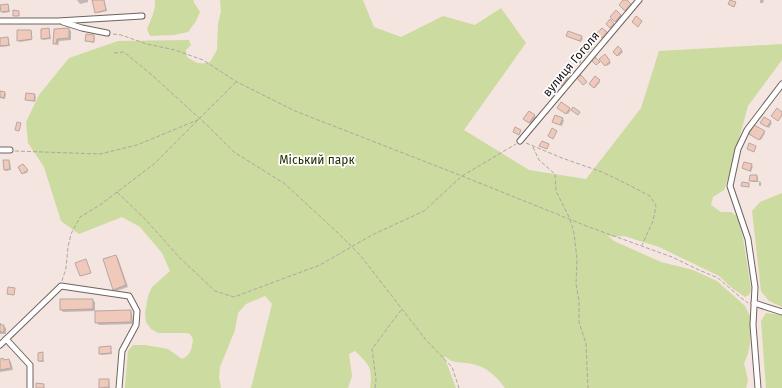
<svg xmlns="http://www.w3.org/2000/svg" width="782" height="388" font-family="'Fira Sans',sans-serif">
<rect width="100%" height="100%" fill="#f4e5e0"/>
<g fill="#ccdba0">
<path d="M 155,0 L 195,0 L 193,1 L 200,12 L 196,21 L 188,32 L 174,35 L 150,36 L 147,29 C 151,19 156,10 155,0 Z"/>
<path d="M 220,0 L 363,0 L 374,27 L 401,37 L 443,16 L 475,25 L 501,8 L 526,43 L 464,130 L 529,170 L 586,179 L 641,108 L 659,51 L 782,44 L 782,60 L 748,106 L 729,175 L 724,190 L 713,197 L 711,205 L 721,212 L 731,212 L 737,216 L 743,238 L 751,289 L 749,295 L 745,297 L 732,288 L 719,276 L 659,247 L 624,236 L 612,237 L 607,235 L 614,241 L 661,262 L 693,270 L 717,281 L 745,306 L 750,316 L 750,343 L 748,354 L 744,363 L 748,380 L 746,388 L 505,388 C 496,376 487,367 472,364 C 459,361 456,365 444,356 L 456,388 L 370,388 C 373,367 369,365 355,351 L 349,354 L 352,376 L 348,388 L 251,388 L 272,304 L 265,296 L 246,304 L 238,313 L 235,330 L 220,367 L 219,377 L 221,388 L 125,388 L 128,351 L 133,345 L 145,345 L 168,349 L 182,359 C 191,355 192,348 193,339 L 190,334 L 186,333 L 158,333 L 151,329 L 146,322 L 145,314 L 148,296 L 152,287 L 170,271 L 162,253 L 140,227 L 122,217 L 79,234 L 61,221 L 44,167 L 28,143 L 26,122 L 39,95 L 69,58 L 118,41 L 189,40 L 191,45 L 186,50 L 187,57 C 196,63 200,65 210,62 L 217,50 L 218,24 L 221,11 Z"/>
<polygon points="782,193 782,307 769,301 761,291 752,211 760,202"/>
<polygon points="766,313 782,315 782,388 766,388 761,321"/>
</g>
<g fill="#0003">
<polygon points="77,0 88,0 88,2 80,4"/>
<polygon points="93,0 104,0 107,11 98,13"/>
<polygon points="760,0 764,0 763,3 760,3"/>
<polygon points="8,5 10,12 3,13 2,11"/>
<polygon points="616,12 622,17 617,23 611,17"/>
<polygon points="49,29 51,39 43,40 42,38"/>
<polygon points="69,29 71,31 71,40 59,41 58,46 57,45 54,43 55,30"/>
<polygon points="31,31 32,32 32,40 20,42 18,40"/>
<polygon points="94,36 95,37 94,43 86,41"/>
<polygon points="567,36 581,37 583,38 581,42"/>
<polygon points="8,38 10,46 0,47 0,39"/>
<polygon points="588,43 593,47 588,53 583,49"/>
<polygon points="618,47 623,52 619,56 614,52"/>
<polygon points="605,56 611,63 607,66 601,59"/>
<polygon points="567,77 569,78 563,86 557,82"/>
<polygon points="596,78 600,82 595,88 590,84"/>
<polygon points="0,92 6,94 5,99 0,98"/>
<polygon points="34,95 36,97 35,102 26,99"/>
<polygon points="560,109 569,109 571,110 568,114"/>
<polygon points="529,112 536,117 531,124 526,120"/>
<polygon points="556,116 564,120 562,126 555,123"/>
<polygon points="764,118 772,123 769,128 763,124"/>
<polygon points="764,132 765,133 761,140 751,135"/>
<polygon points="4,161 9,161 10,162 11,170 6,171 5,170"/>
<polygon points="745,163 753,166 751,172 743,168"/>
<polygon points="24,166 28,172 24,174 23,173"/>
<polygon points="757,176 758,177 758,181 761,182 761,186 759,186 759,182 752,182 750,181"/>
<polygon points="116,256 118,258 128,287 116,291 114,289"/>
<polygon points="92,300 95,302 95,311 63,312 61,309"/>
<polygon points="130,311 132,313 133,324 99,325 96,322"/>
<polygon points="0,324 6,328 6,334 0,334"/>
<polygon points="110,347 112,354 102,355 100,354 100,348"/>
<polygon points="42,353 44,362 40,362 39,361"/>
<polygon points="0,360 9,360 11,362 13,370 0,372"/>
<polygon points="108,380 109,381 110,388 101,388 100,387"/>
</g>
<g fill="#f1c9ba" stroke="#b5a7a2">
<polygon points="92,0 104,0 106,10 95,13"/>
<polygon points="623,0 627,0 631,4 625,11 619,5"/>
<polygon points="730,0 736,2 734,7 728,4"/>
<polygon points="8,4 9,11 1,12 0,5"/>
<polygon points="13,10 19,11 19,16 13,16"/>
<polygon points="616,10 621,15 615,22 610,17"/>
<polygon points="636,16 642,21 638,27 632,22"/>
<polygon points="610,19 614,24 610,28 606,24"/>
<polygon points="49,28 50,38 41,39 41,29"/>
<polygon points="69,28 69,38 57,39 56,44 53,44 54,29"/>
<polygon points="602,28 607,32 602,38 597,33"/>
<polygon points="17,30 31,30 32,39 17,41"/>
<polygon points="568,31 582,36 580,41 566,36"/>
<polygon points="86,34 94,35 94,42 85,41"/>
<polygon points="8,37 9,45 0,46 0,38"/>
<polygon points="588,42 592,45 586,53 582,49"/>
<polygon points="618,46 622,50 617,56 613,52"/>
<polygon points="605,54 610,61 605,66 599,59"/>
<polygon points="572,56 581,59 580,63 571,59"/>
<polygon points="595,57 600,62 596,65 591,60"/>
<polygon points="561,71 568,77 562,86 554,80"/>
<polygon points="581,75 587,82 583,85 577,78"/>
<polygon points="595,76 600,80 594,88 589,84"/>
<polygon points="546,89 551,92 549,96 544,93"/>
<polygon points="0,91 5,92 4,98 0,97"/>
<polygon points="26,93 35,94 34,101 25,100"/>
<polygon points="561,102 570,108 566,114 557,108"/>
<polygon points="573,107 580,112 578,115 571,110"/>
<polygon points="777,108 782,112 782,115 778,121 771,116"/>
<polygon points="529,111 535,115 529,123 523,119"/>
<polygon points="555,115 563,118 560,125 552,122"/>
<polygon points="764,117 771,121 767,127 760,123"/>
<polygon points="17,122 21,123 19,131 15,130"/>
<polygon points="754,125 765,131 759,140 749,134"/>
<polygon points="515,127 521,130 519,135 513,132"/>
<polygon points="552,128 557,131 553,139 548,136"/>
<polygon points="542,141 549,144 547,149 539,146"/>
<polygon points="749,143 756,146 754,152 747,149"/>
<polygon points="3,160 9,160 10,169 4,170"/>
<polygon points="744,162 752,164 750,171 742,168"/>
<polygon points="23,164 28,170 22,174 18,167"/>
<polygon points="750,175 757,175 757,181 749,181"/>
<polygon points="742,182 749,183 749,187 741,186"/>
<polygon points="116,255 126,285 113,290 103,259"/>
<polygon points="86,259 91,273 80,276 75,263"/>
<polygon points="8,287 15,288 14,295 7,294"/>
<polygon points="60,299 93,299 93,309 60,310"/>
<polygon points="131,310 131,322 95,323 95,311"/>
<polygon points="0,323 1,325 4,325 4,332 0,332"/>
<polygon points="111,346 111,353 99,354 99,347"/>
<polygon points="43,352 43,361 38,361 38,353"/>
<polygon points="3,358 4,360 9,359 11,368 0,370 0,359"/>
<polygon points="99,379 109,379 109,387 99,388"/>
<polygon points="36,383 44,384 44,388 36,388"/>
</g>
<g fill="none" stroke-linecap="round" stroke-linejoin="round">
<g stroke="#6f635e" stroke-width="7">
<g id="street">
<polyline points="0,21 58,21 142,16"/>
<polyline points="63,22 82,28 107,33"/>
<polyline points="520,141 639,0"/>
<polyline points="0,150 10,150"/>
<polyline points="754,303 782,312"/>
<polyline points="6,339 30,365 30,388"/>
<polyline points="0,345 61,286 129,296 137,311 136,325 122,351 119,388"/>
<polyline points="758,388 753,325 755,287 748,239 730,186 738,149 747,130 782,84"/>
</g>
</g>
<g stroke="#b1a5a1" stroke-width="1" stroke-dasharray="4 2" stroke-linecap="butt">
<polyline points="113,34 121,35 147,44 175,50 203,60 237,82 295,111 462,176 589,227 672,257 699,270 718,278 740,297 748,303"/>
<polyline points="114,53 124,52 153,76 209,127 234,152 285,184 338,233 360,255 426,340 452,367 459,388"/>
<polyline points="526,143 562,158 602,172 621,181 650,196 656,206 653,221 642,245"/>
<polyline points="533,147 539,160 555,174 556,191 570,219 574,233 577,259 576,284 579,301 579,322 586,344 588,388"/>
<polyline points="15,151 100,154 137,145 200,119"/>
<polyline points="117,192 146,220 179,257 215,291 234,297 320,265 372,235 424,211 462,176 516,144"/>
<polyline points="62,281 66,268 68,247 71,234 80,217 100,205 154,164 236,82"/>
<polyline points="375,388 376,379 372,349 401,310"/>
</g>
<use href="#street" stroke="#fff" stroke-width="5"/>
</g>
<g text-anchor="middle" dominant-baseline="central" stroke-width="3.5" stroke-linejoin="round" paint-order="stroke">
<g font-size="12" fill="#171210" stroke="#fff">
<text transform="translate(571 64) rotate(-50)">вулиця Гоголя</text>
</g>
<g font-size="12" fill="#262d03" stroke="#fff">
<text x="317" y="160">Міський парк</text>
</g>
</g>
</svg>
